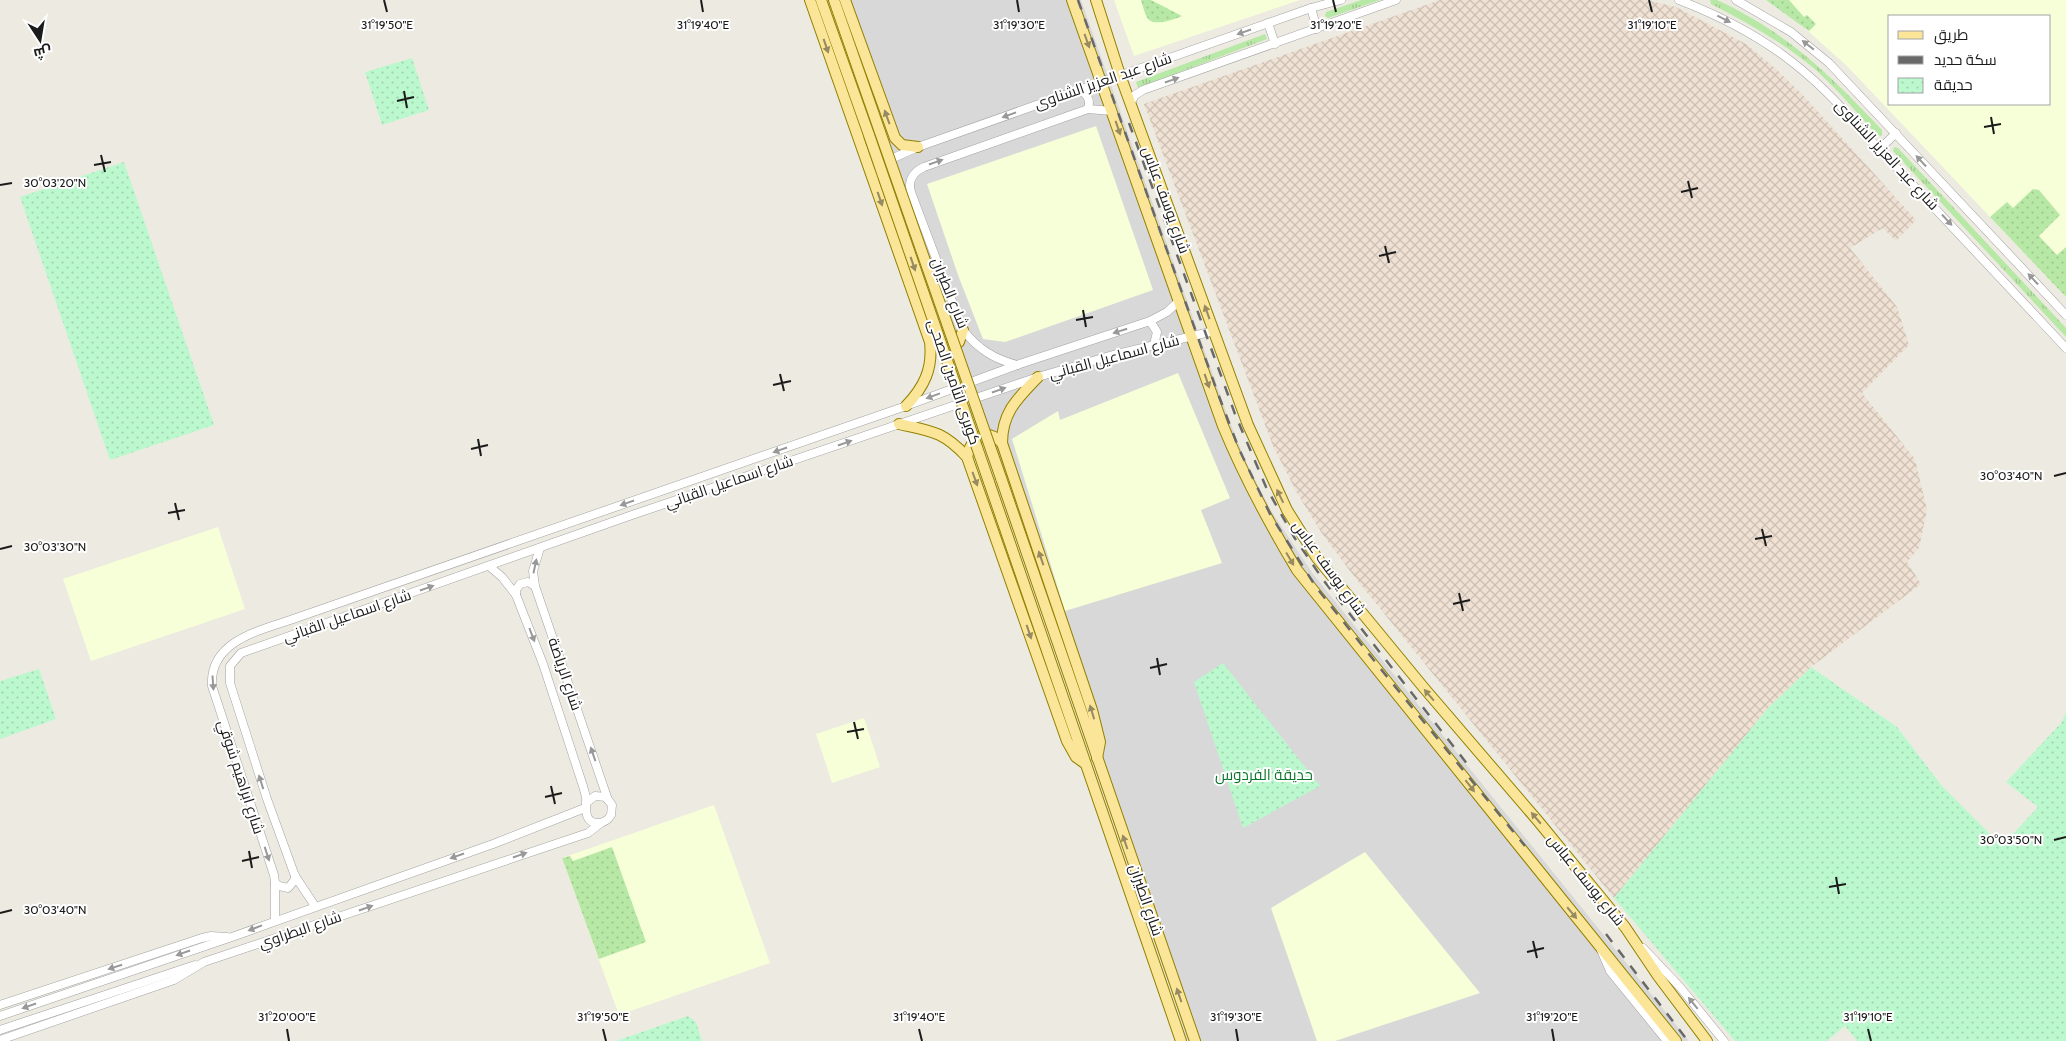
<svg xmlns="http://www.w3.org/2000/svg" width="2066" height="1041" font-family="Cabin,Cairo,sans-serif">
<defs>
<pattern id="military-cross-hatch" width="8" height="8" patternUnits="userSpaceOnUse" patternTransform="scale(1.25)"><rect width="8" height="8" fill="#efe1d3"/><path d="M0 0l8 8M0 8l8-8" fill="none" stroke="#ccc0b5"/></pattern>
<pattern id="grass-tufts" width="24" height="20" patternUnits="userSpaceOnUse" patternTransform="scale(1.25)"><rect width="24" height="20" fill="#b8e8a6"/><path d="M3 7l-1-3M5 7V3M7 7l1-3M15 17l-1-3M17 17v-4M19 17l1-3" fill="none" stroke="#9ec68e"/></pattern>
<pattern id="park-dots" width="8" height="8" patternUnits="userSpaceOnUse" patternTransform="scale(1.25)"><rect width="8" height="8" fill="#bcf8ce"/><path d="M2 2h.1M6 6h.1" fill="none" stroke="#a1d4b0" stroke-width="1.8" stroke-linecap="round"/></pattern>
<pattern id="garden-dots" width="8" height="8" patternUnits="userSpaceOnUse" patternTransform="scale(1.25)"><rect width="8" height="8" fill="#b8e8a6"/><path d="M2 2h.1M6 6h.1" fill="none" stroke="#9ec68e" stroke-width="1.8" stroke-linecap="round"/></pattern>
</defs>
<rect width="100%" height="100%" fill="#edebe1"/>
<polygon fill="#d9d8d8" points="830,0 1081,0 1228,417 1246,462 1272,512 1313,574 1689,1041 1188,1041 1078,715 892,187"/>
<g fill="#f7ffd8" fill-rule="evenodd">
<polygon points="1114,0 1300,0 1134,56"/>
<path d="M 1766,0 L 2066,0 L 2066,297 L 1847,66 L 1800,24 ZM 1890,16 L 2050,16 L 2050,104 L 1890,104 Z"/>
<polygon points="1096,126 1153,290 1005,342 983,339 958,275 927,184"/>
<polygon points="1178,373 1230,498 1201,510 1222,563 1065,611 1012,439 1058,411 1060,420"/>
<polygon points="218,527 245,609 91,661 63,579"/>
<polygon points="864,718 880,767 832,783 816,734"/>
<polygon points="714,805 770,963 619,1015 562,858"/>
<polygon points="1365,852 1480,993 1335,1041 1317,1041 1271,908"/>
</g>
<polygon fill="url(#military-cross-hatch)" points="1440,0 1646,0 1676,7 1746,44 1775,68 1802,94 1916,220 1896,241 1883,228 1850,248 1897,307 1909,345 1862,393 1915,459 1927,510 1919,548 1907,562 1921,584 1811,667 1768,708 1614,898 1353,575 1323,535 1297,493 1273,446 1144,104"/>
<g fill="url(#grass-tufts)">
<polygon points="1361,0 1380,0 1328,18 1325,16 1326,12"/>
<path d="M 1710,0 L 1717,0 C 1787,32 1830,75 1882,130 L 1882,136 L 1877,135 C 1857,113 1838,90 1816,70 C 1784,43 1748,23 1711,4 Z"/>
<polygon points="1265,34 1267,39 1138,88 1136,82"/>
<polygon points="1894,147 1898,148 2066,328 2066,337 1893,151"/>
</g>
<g fill="url(#park-dots)">
<polygon points="412,58 429,110 382,125 365,72"/>
<polygon points="124,162 214,425 110,460 20,197"/>
<polygon points="1223,663 1320,786 1243,828 1194,682"/>
<polygon points="1811,667 1897,727 1942,786 2002,846 2038,807 2006,782 2062,722 2066,712 2066,1041 1857,1041 1845,1026 1827,1041 1735,1041 1614,898 1768,708"/>
<polygon points="39,669 56,719 0,739 0,681"/>
<polygon points="688,1016 696,1022 702,1041 616,1041"/>
</g>
<g fill="url(#garden-dots)">
<path d="M 1141,0 L 1151,0 L 1182,16 C 1175,19 1156,26 1149,20 C 1145,16 1143,6 1141,0 Z"/>
<polygon points="1766,0 1789,0 1804,17 1807,15 1816,24 1809,31"/>
<polygon points="2033,189 2039,190 2060,215 2039,236 2057,255 2066,247 2066,297 1990,217 2007,202 2013,208"/>
<polygon points="612,847 646,942 599,959 562,858 570,856 573,861"/>
</g>
<g fill="none" stroke-linecap="round" stroke-linejoin="round">
<g stroke="#a2a2a2" stroke-width="9">
<g id="minor">
<path d="M 1679,0 C 1759,31 1810,68 1865,134 L 2066,348"/>
<polyline points="1736,0 1791,32 1829,63 2066,315"/>
<polyline points="1311,8 1317,29"/>
<polyline points="1268,23 1275,44"/>
<path d="M 1077,90 C 1087,92 1091,100 1088,109"/>
<polyline points="1131,102 1135,95 1143,90 1396,0"/>
<polyline points="1880,149 1896,133"/>
<polyline points="873,177 889,160 918,147 1311,8 1341,0"/>
<polyline points="1150,321 1157,332 1154,345"/>
<path d="M 1017,365 C 994,359 978,349 963,330 L 912,195 C 907,183 911,173 924,167 L 1088,109 L 1112,111"/>
<polyline points="540,548 533,571 535,586 608,800"/>
<path d="M 489,566 L 502,577 L 516,595 L 543,664 L 583,786 C 584,791 587,797 586,802 C 586,811 585,823 598,823 C 604,823 608,820 611,815 L 612,805 L 606,797 L 595,796 L 586,803"/>
<polyline points="516,595 516,590 520,584 528,582 535,586"/>
<polyline points="275,883 279,886 288,888 294,881 295,876"/>
<polyline points="315,906 295,876 267,799 230,683 230,666 241,653 632,515 1038,377 1113,355 1214,331"/>
<path d="M 275,920 L 275,883 L 274,875 L 212,686 C 209,640 262,630 296,618 L 906,406 L 1017,365 L 1150,321 L 1167,312 L 1178,302"/>
<polyline points="1643,948 1680,987 1724,1041"/>
<polyline points="1601,950 1610,971 1667,1041"/>
<polyline points="0,1005 202,938 211,936 227,937"/>
<polyline points="0,1016 229,938 493,844 585,808"/>
<polyline points="0,1030 195,965"/>
<polyline points="0,1040 174,980 204,962 588,833 601,823"/>
</g>
</g>
<g stroke="#918001" stroke-width="12">
<g id="major">
<path d="M 810,0 L 930,342 C 933,369 924,387 906,406"/>
<polyline points="821,0 869,135"/>
<polyline points="834,0 880,132"/>
<polyline points="845,0 895,138 902,145 918,147"/>
<path d="M 1072,0 L 1223,426 C 1244,477 1269,523 1297,570 L 1676,1041"/>
<polyline points="1096,0 1120,75 1248,425 1287,510 1317,558 1424,688 1538,821 1625,927 1658,976 1707,1041"/>
<polyline points="949,348 959,342 963,330"/>
<path d="M 1038,377 C 1018,398 1002,412 1002,443 L 1092,710 L 1100,742 L 1097,758"/>
<path d="M 899,424 C 931,431 943,431 967,457 L 1067,741 L 1076,757 L 1083,762"/>
<path d="M 967,457 C 971,438 986,427 1002,443"/>
<polyline points="1001,478 1195,1041"/>
<polyline points="989,482 1181,1041"/>
</g>
</g>
<use href="#minor" stroke="#fff" stroke-width="8"/>
<use href="#major" stroke="#fbe598" stroke-width="10"/>
<g stroke="#696969" stroke-width="2.5" stroke-dasharray="10 10" stroke-linecap="butt">
<polyline points="1078,0 1217,391 1239,449 1270,514 1316,587 1380,668 1525,846"/>
<polyline points="1129,123 1235,414 1266,487 1294,537 1324,581 1472,770"/>
<polyline points="1606,934 1688,1041"/>
</g>
<g stroke="#918001" stroke-width="12" stroke-linecap="butt">
<g id="major-bridge">
<polyline points="880,132 1001,478"/>
<polyline points="869,135 989,482"/>
</g>
</g>
<use href="#major-bridge" stroke="#fbe598" stroke-width="10"/>
</g>
<defs><path id="oneway-solid" d="M-6-.8H1V-3.2L6.5 0L1 3.2V.8H-6Z" transform="scale(1.25)"/></defs>
<g fill="#989898">
<use href="#oneway-solid" transform="translate(1724 19) rotate(27)"/>
<use href="#oneway-solid" transform="translate(1244 32) rotate(161)"/>
<use href="#oneway-solid" transform="translate(1808 45) rotate(-142)"/>
<use href="#oneway-solid" transform="translate(1172 80) rotate(-19)"/>
<use href="#oneway-solid" transform="translate(1009 115) rotate(160)"/>
<use href="#oneway-solid" transform="translate(1921 161) rotate(-133)"/>
<use href="#oneway-solid" transform="translate(936 162) rotate(-19)"/>
<use href="#oneway-solid" transform="translate(1947 220) rotate(47)"/>
<use href="#oneway-solid" transform="translate(2033 279) rotate(-133)"/>
<use href="#oneway-solid" transform="translate(1120 331) rotate(162)"/>
<use href="#oneway-solid" transform="translate(999 390) rotate(-19)"/>
<use href="#oneway-solid" transform="translate(933 396) rotate(160)"/>
<use href="#oneway-solid" transform="translate(845 443) rotate(-19)"/>
<use href="#oneway-solid" transform="translate(780 450) rotate(161)"/>
<use href="#oneway-solid" transform="translate(627 503) rotate(161)"/>
<use href="#oneway-solid" transform="translate(535 566) rotate(-78)"/>
<use href="#oneway-solid" transform="translate(427 588) rotate(-19)"/>
<use href="#oneway-solid" transform="translate(532 635) rotate(69)"/>
<use href="#oneway-solid" transform="translate(213 683) rotate(86)"/>
<use href="#oneway-solid" transform="translate(593 754) rotate(-109)"/>
<use href="#oneway-solid" transform="translate(261 782) rotate(-108)"/>
<use href="#oneway-solid" transform="translate(267 854) rotate(72)"/>
<use href="#oneway-solid" transform="translate(520 855) rotate(-19)"/>
<use href="#oneway-solid" transform="translate(457 856) rotate(161)"/>
<use href="#oneway-solid" transform="translate(366 908) rotate(-19)"/>
<use href="#oneway-solid" transform="translate(255 928) rotate(159)"/>
<use href="#oneway-solid" transform="translate(183 953) rotate(161)"/>
<use href="#oneway-solid" transform="translate(115 967) rotate(162)"/>
<use href="#oneway-solid" transform="translate(1693 1003) rotate(-129)"/>
<use href="#oneway-solid" transform="translate(29 1006) rotate(161)"/>
</g>
<g fill="#968a60">
<use href="#oneway-solid" transform="translate(1087 41) rotate(70)"/>
<use href="#oneway-solid" transform="translate(826 46) rotate(71)"/>
<use href="#oneway-solid" transform="translate(887 117) rotate(-110)"/>
<use href="#oneway-solid" transform="translate(1118 128) rotate(71)"/>
<use href="#oneway-solid" transform="translate(880 199) rotate(71)"/>
<use href="#oneway-solid" transform="translate(913 264) rotate(71)"/>
<use href="#oneway-solid" transform="translate(1207 312) rotate(-110)"/>
<use href="#oneway-solid" transform="translate(1207 381) rotate(71)"/>
<use href="#oneway-solid" transform="translate(975 479) rotate(70)"/>
<use href="#oneway-solid" transform="translate(1280 496) rotate(-116)"/>
<use href="#oneway-solid" transform="translate(1041 558) rotate(-109)"/>
<use href="#oneway-solid" transform="translate(1290 559) rotate(59)"/>
<use href="#oneway-solid" transform="translate(1029 632) rotate(71)"/>
<use href="#oneway-solid" transform="translate(1429 695) rotate(-131)"/>
<use href="#oneway-solid" transform="translate(1092 712) rotate(-107)"/>
<use href="#oneway-solid" transform="translate(1470 786) rotate(52)"/>
<use href="#oneway-solid" transform="translate(1536 818) rotate(-130)"/>
<use href="#oneway-solid" transform="translate(1125 842) rotate(-109)"/>
<use href="#oneway-solid" transform="translate(1572 913) rotate(50)"/>
<use href="#oneway-solid" transform="translate(1179 995) rotate(-109)"/>
</g>
<path fill="none" stroke="#1b1b1b" stroke-width="2" d="M 384,0 L 387,12M 701,0 L 703,12M 1017,0 L 1019,12M 1333,0 L 1336,12M 1649,0 L 1652,12M 404,91 L 407,108M 397,101 L 414,97M 1991,117 L 1994,134M 1984,127 L 2001,124M 101,155 L 105,172M 94,165 L 111,162M 1688,181 L 1692,198M 0,185 L 12,183M 1681,192 L 1698,188M 1385,246 L 1389,263M 1379,256 L 1396,252M 1083,310 L 1086,327M 1076,320 L 1093,317M 780,374 L 784,391M 773,385 L 791,381M 478,439 L 481,456M 471,449 L 488,445M 2054,476 L 2066,473M 175,503 L 179,520M 168,513 L 185,510M 1762,529 L 1766,546M 1755,539 L 1772,536M 0,549 L 12,546M 1459,593 L 1463,611M 1453,604 L 1470,600M 1157,658 L 1160,675M 1150,668 L 1167,664M 854,722 L 858,739M 847,732 L 864,729M 551,786 L 555,804M 545,797 L 562,793M 2054,840 L 2066,837M 249,851 L 252,868M 242,861 L 259,857M 1836,877 L 1839,894M 1829,887 L 1846,884M 0,913 L 12,910M 1533,941 L 1537,958M 1527,952 L 1544,948M 287,1029 L 289,1041M 603,1029 L 606,1041M 919,1029 L 922,1041M 1236,1029 L 1238,1041M 1552,1029 L 1554,1041M 1868,1029 L 1871,1041"/>
<g text-anchor="middle" dominant-baseline="central" stroke-width="4" stroke-linejoin="round" paint-order="stroke">
<g font-size="15" fill="#1b1b1b" stroke="#fff">
<text transform="translate(1103 81) rotate(-19)">شارع عبد العزيز الشناوى</text>
<text transform="translate(1887 155) rotate(47)">شارع عبد العزيز الشناوى</text>
<text transform="translate(1166 200) rotate(70)">شارع يوسف عباس</text>
<text transform="translate(950 293) rotate(68)">شارع الطيران</text>
<text transform="translate(1114 357) rotate(-15)">شارع اسماعيل القباني</text>
<text transform="translate(954 382) rotate(71)">كوبرى التأمين الصحى</text>
<text transform="translate(729 482) rotate(-19)">شارع اسماعيل القباني</text>
<text transform="translate(1329 568) rotate(54)">شارع يوسف عباس</text>
<text transform="translate(347 616) rotate(-19)">شارع اسماعيل القباني</text>
<text transform="translate(565 674) rotate(71)">شارع الرياضة</text>
<text transform="translate(241 777) rotate(72)">شارع ابراهيم شوقي</text>
<text transform="translate(1586 880) rotate(51)">شارع يوسف عباس</text>
<text transform="translate(1146 900) rotate(71)">شارع الطيران</text>
<text transform="translate(300 930) rotate(-19)">شارع البطراوي</text>
</g>
<g font-size="15" fill="#0c772b" stroke="#fff">
<text x="1264" y="775">حديقة الفردوس</text>
</g>
</g>
<g font-size="12" text-anchor="middle" fill="#1b1b1b" stroke="#fff" stroke-width="4" stroke-linejoin="round" paint-order="stroke">
<text x="387" y="29">31°19'50"E</text>
<text x="703" y="29">31°19'40"E</text>
<text x="1019" y="29">31°19'30"E</text>
<text x="1336" y="29">31°19'20"E</text>
<text x="1652" y="29">31°19'10"E</text>
<text x="55" y="187">30°03'20"N</text>
<text x="2011" y="480">30°03'40"N</text>
<text x="55" y="551">30°03'30"N</text>
<text x="2011" y="844">30°03'50"N</text>
<text x="55" y="914">30°03'40"N</text>
<text x="287" y="1021">31°20'00"E</text>
<text x="603" y="1021">31°19'50"E</text>
<text x="919" y="1021">31°19'40"E</text>
<text x="1236" y="1021">31°19'30"E</text>
<text x="1552" y="1021">31°19'20"E</text>
<text x="1868" y="1021">31°19'10"E</text>
</g>
<rect x="1888" y="15" width="162" height="90" fill="#ffffff" stroke="#a4a4a4"/>
<rect x="1898" y="31" width="25" height="8" fill="#fbe598" stroke="#a4a4a4"/>
<text x="1934" y="40" font-size="15" fill="#1b1b1b">طريق</text>
<rect x="1898" y="56" width="25" height="8" fill="#696969" stroke="#a4a4a4"/>
<text x="1934" y="65" font-size="15" fill="#1b1b1b">سكة حديد</text>
<rect x="1898" y="78" width="25" height="15" fill="url(#park-dots)" stroke="#a4a4a4"/>
<text x="1934" y="90" font-size="15" fill="#1b1b1b">حديقة</text>
<g transform="translate(40 40) rotate(168)" stroke="#ffffff" stroke-width="4" paint-order="stroke">
<path d="M0-4L9 19L0 12L-9 19Z" fill="#1b1b1b"/>
<text y="-8" font-size="14" font-weight="bold" text-anchor="middle" fill="#1b1b1b">ش</text>
</g>
</svg>
